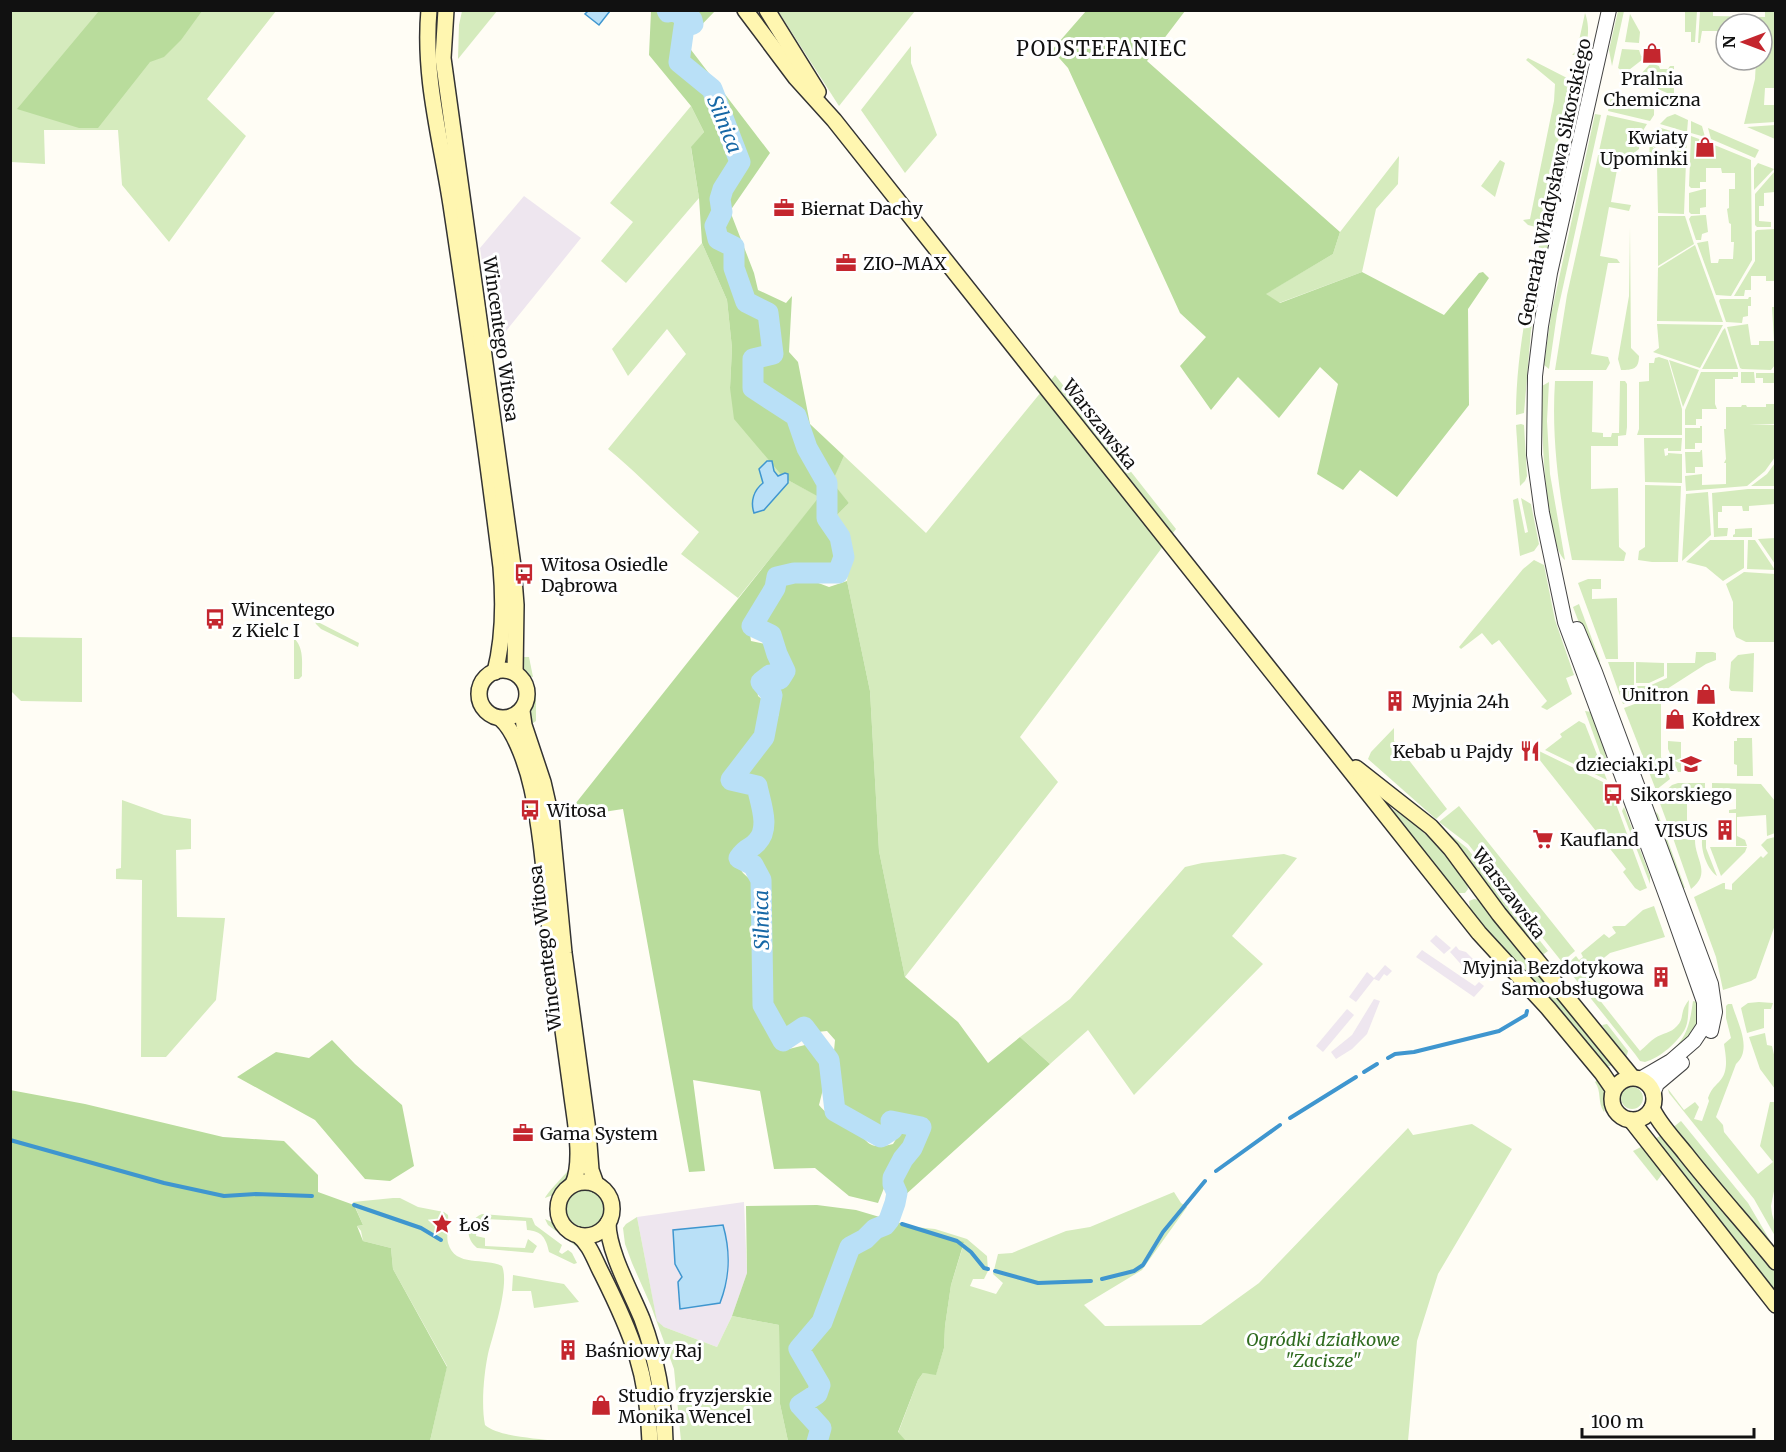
<svg xmlns="http://www.w3.org/2000/svg" width="1786" height="1452" font-family="Merriweather,serif">
<rect width="100%" height="100%" fill="#fffdf5"/>
<g fill="#eee6ef">
<polygon points="524,196 581,238 494,346 480,248"/>
<polygon points="1436,935 1451,948 1444,954 1430,941"/>
<polygon points="1456,946 1459,950 1466,952 1475,961 1466,970 1450,952"/>
<polygon points="1422,950 1475,986 1479,982 1484,986 1474,997 1416,957"/>
<polygon points="1385,965 1392,971 1387,976 1384,974 1379,981 1374,979 1356,1002 1349,997 1367,972 1374,978"/>
<polygon points="1374,999 1380,1001 1367,1034 1352,1049 1336,1059 1331,1052 1352,1035"/>
<polygon points="1347,1009 1354,1015 1323,1052 1316,1046"/>
<polygon points="744,1202 747,1273 732,1316 717,1347 664,1327 657,1322 637,1217"/>
</g>
<g fill="#d5ebbd">
<polygon points="10,11 276,11 207,99 246,136 169,242 122,185 118,130 44,130 45,164 11,162"/>
<polygon points="462,11 497,11 458,59 459,25"/>
<polygon points="778,11 915,11 839,106"/>
<polygon points="1618,11 1624,11 1612,66 1609,50"/>
<polygon points="1685,11 1697,11 1695,42 1691,42 1691,32 1685,32"/>
<polygon points="1700,11 1713,11 1713,16 1765,17 1765,11 1775,11 1775,88 1765,88 1764,105 1774,105 1775,96 1775,122 1744,124 1755,79 1756,60 1762,60 1762,24 1726,24 1726,31 1702,31 1700,43 1698,43"/>
<path d="M 1585,13 C 1590,26 1590,48 1577,55 L 1572,55 L 1577,50 Z"/>
<polygon points="1630,14 1640,32 1639,43 1625,42"/>
<polygon points="911,46 911,63 937,135 905,173 861,110"/>
<polygon points="1622,49 1639,50 1641,56 1647,56 1625,73 1618,68"/>
<polygon points="1528,58 1567,78 1570,83 1540,228 1528,225 1523,220 1530,219 1554,101 1555,84 1526,60"/>
<polygon points="1651,63 1659,66 1660,69 1668,69 1670,66 1674,66 1674,96 1658,89 1658,85 1641,74"/>
<path d="M 1611,97 C 1619,97 1644,101 1651,106 C 1655,108 1654,110 1654,115 L 1650,121 L 1608,111 Z"/>
<polygon points="691,106 704,132 691,148 699,198 626,283 601,261 633,222 610,203"/>
<polygon points="1595,114 1601,115 1557,314 1549,369 1544,365 1551,315"/>
<polygon points="1675,114 1688,120 1687,132 1660,124 1667,117"/>
<polygon points="1607,115 1647,124 1639,137 1639,149 1631,155 1631,161 1619,159 1611,202 1631,205 1629,211 1609,207 1600,256 1617,259 1620,263 1608,263 1591,354 1608,357 1610,363 1606,370 1555,370 1567,295"/>
<polygon points="1691,121 1702,126 1705,137 1691,133"/>
<polygon points="1775,125 1775,139 1747,127"/>
<polygon points="1658,127 1671,131 1665,141 1659,139 1655,148 1652,146 1654,149 1652,156 1669,163 1676,146 1670,143 1674,132 1678,133 1676,141 1683,143 1686,135 1687,136 1684,214 1658,213 1657,165 1649,160 1650,138"/>
<polygon points="1708,128 1759,150 1755,158 1711,139"/>
<polygon points="1691,136 1702,140 1699,150 1708,154 1712,144 1751,160 1751,163 1752,260 1731,296 1716,295 1697,243 1708,241 1711,263 1718,263 1719,259 1733,259 1734,242 1731,242 1731,224 1729,223 1727,209 1729,208 1729,189 1735,189 1735,173 1722,173 1721,168 1706,168 1706,182 1700,182 1700,188 1691,188 1689,186"/>
<polygon points="1561,150 1562,151 1561,185 1553,223 1550,227 1543,228"/>
<polygon points="1399,156 1398,184 1376,209 1362,272 1279,303 1265,294 1333,254 1340,232"/>
<polygon points="1500,160 1505,163 1495,197 1481,186"/>
<polygon points="1758,163 1774,169 1754,190 1754,168"/>
<polygon points="1775,171 1775,192 1764,193 1764,206 1759,206 1759,221 1771,222 1771,227 1757,227 1755,225 1755,194"/>
<polygon points="1704,189 1706,189 1706,207 1700,208 1700,214 1691,214 1689,212 1689,193"/>
<polygon points="1704,215 1706,215 1708,232 1702,234 1701,240 1696,240 1689,219 1691,216"/>
<polygon points="1658,216 1685,216 1694,244 1658,266"/>
<path d="M 1630,227 L 1631,348 L 1639,356 C 1639,369 1633,370 1621,370 L 1618,359 L 1629,296 Z"/>
<polygon points="1775,229 1775,281 1766,281 1766,276 1751,276 1751,290 1745,290 1744,296 1734,296 1755,261 1755,232 1757,230"/>
<path d="M 1541,236 L 1546,239 L 1548,246 L 1531,330 L 1524,413 L 1516,415 C 1516,354 1529,295 1541,236 Z"/>
<path d="M 702,243 L 727,300 L 732,348 L 730,388 L 784,478 L 820,497 L 738,598 L 681,554 L 699,532 C 667,505 640,475 608,449 L 686,354 L 667,329 L 628,376 L 612,349 Z"/>
<polygon points="1695,245 1723,322 1657,321 1658,268"/>
<polygon points="1774,296 1776,296 1775,365 1771,370 1742,369 1740,368 1727,327 1748,324 1751,345 1759,345 1759,341 1774,341 1772,307 1774,307"/>
<polygon points="1749,297 1751,297 1751,306 1748,306 1748,316 1743,317 1742,323 1726,322 1719,301 1720,299 1748,299"/>
<polygon points="1657,324 1723,325 1700,368 1653,352 1659,348"/>
<polygon points="1725,328 1738,369 1702,369 1723,330"/>
<polygon points="1659,357 1668,360 1682,409 1682,435 1637,435 1639,429 1639,382 1649,381 1649,363 1654,363 1655,358"/>
<polygon points="1669,360 1699,370 1683,407"/>
<polygon points="1701,372 1738,372 1738,377 1733,377 1733,379 1715,379 1715,404 1717,409 1702,409 1702,419 1696,419 1696,425 1685,425 1685,410"/>
<polygon points="1741,372 1754,372 1755,383 1741,383"/>
<polygon points="1756,373 1775,373 1775,383 1763,383 1763,378 1756,378"/>
<polygon points="1055,375 1176,529 1020,737 1058,782 905,977 879,851 870,691 847,581 850,549 843,532 831,521 849,503 831,482 844,456 926,533"/>
<path d="M 1555,381 L 1593,381 L 1592,432 L 1603,433 L 1603,437 L 1611,437 L 1612,433 L 1619,433 L 1620,381 L 1625,381 L 1627,384 L 1627,427 L 1626,435 L 1618,436 L 1618,446 L 1591,446 L 1591,489 L 1618,488 L 1619,547 L 1626,553 L 1624,561 L 1572,560 C 1560,500 1551,442 1555,381 Z"/>
<path d="M 1549,382 L 1547,421 L 1550,474 L 1565,560 C 1544,543 1541,416 1542,386 Z"/>
<polygon points="1766,404 1775,404 1775,424 1749,424 1775,425 1775,457 1765,471 1747,486 1686,491 1685,476 1702,474 1702,485 1726,484 1726,463 1724,463 1726,459 1724,429 1726,429 1726,407 1741,407 1742,405 1746,405 1747,407 1766,407"/>
<polygon points="1521,424 1524,425 1527,476 1525,481 1520,486 1516,425"/>
<polygon points="1700,426 1702,426 1702,443 1695,443 1695,449 1685,449 1685,428 1700,428"/>
<polygon points="1644,438 1682,438 1681,451 1668,451 1668,448 1664,449 1665,456 1668,455 1668,453 1682,454 1682,483 1645,482"/>
<polygon points="1701,450 1702,450 1703,467 1695,467 1695,473 1686,473 1685,452 1700,452"/>
<polygon points="1775,463 1775,486 1751,486 1767,474"/>
<polygon points="1645,485 1681,486 1678,562 1652,562 1638,560 1639,551 1645,547"/>
<polygon points="1748,489 1775,489 1775,504 1749,506 1749,511 1743,511 1742,506 1722,506 1722,512 1718,512 1718,528 1728,528 1727,536 1714,537 1712,493"/>
<polygon points="1708,492 1711,535 1682,561 1686,494"/>
<polygon points="1518,498 1525,533 1528,532 1521,498 1531,504 1539,544 1534,551 1520,556 1513,500"/>
<polygon points="1752,528 1752,537 1733,537 1733,535 1735,534 1735,529"/>
<polygon points="1775,538 1776,538 1775,564 1758,539"/>
<polygon points="1710,540 1744,540 1744,568 1723,581 1706,567 1686,562"/>
<polygon points="1748,540 1755,540 1775,570 1747,569"/>
<polygon points="1534,560 1544,565 1555,620 1574,675 1566,678 1572,694 1547,710 1541,707 1547,701 1499,640 1492,645 1482,633 1461,649 1459,647 1523,569"/>
<polygon points="1744,572 1775,574 1775,642 1746,642 1736,637 1733,628 1733,602 1726,584"/>
<polygon points="1588,579 1601,579 1601,589 1592,589 1592,599 1617,598 1618,659 1606,659 1578,583"/>
<polygon points="1579,604 1600,661 1596,667 1573,607"/>
<polygon points="314,620 359,643 358,647 321,629 316,624"/>
<polygon points="11,637 82,638 82,702 21,701 11,691"/>
<path d="M 294,638 C 304,648 302,662 302,676 L 299,679 L 294,679 Z"/>
<polygon points="1696,652 1713,652 1716,653 1716,660 1706,664 1667,689 1660,690 1623,704 1608,662 1634,662 1634,686 1649,686 1667,678 1667,663 1695,663"/>
<polygon points="1754,653 1753,692 1731,691 1729,688 1731,662 1738,655"/>
<polygon points="518,657 529,657 533,677 527,676 520,667"/>
<polygon points="1636,662 1664,663 1664,676 1649,683 1636,683"/>
<polygon points="536,694 536,721 529,726 529,711 534,696"/>
<polygon points="1661,694 1661,757 1670,779 1656,790 1624,708"/>
<polygon points="1585,711 1591,712 1596,717 1607,761 1602,758"/>
<polygon points="1579,721 1585,724 1607,780 1545,750 1562,737 1560,734"/>
<polygon points="1394,728 1394,741 1447,809 1436,819 1368,759 1371,752"/>
<polygon points="1737,738 1752,738 1753,776 1737,776 1737,765 1734,764 1734,741 1737,741"/>
<polygon points="1668,741 1681,742 1681,772 1678,772 1668,749"/>
<polygon points="1539,751 1609,785 1647,888 1640,891 1635,888 1623,872 1626,869 1535,754"/>
<polygon points="1678,783 1705,783 1705,788 1687,788 1687,831 1695,833 1671,833 1658,798 1672,785"/>
<polygon points="1712,783 1761,784 1775,801 1775,833 1767,836 1766,815 1737,817 1737,836 1745,840 1747,846 1736,846 1736,813 1729,813 1729,810 1736,809 1736,789 1712,788"/>
<polygon points="122,800 164,815 191,819 191,849 176,850 177,917 225,918 216,1000 166,1057 141,1057 142,880 116,879 116,869 121,868"/>
<polygon points="1459,806 1575,951 1562,962 1468,844 1439,822"/>
<polygon points="1624,807 1650,876 1650,884 1622,811"/>
<path d="M 1392,809 C 1423,826 1446,856 1467,884 L 1468,889 L 1465,893 L 1456,893 L 1390,811 Z"/>
<polygon points="1656,812 1658,814 1685,888 1681,887 1662,842"/>
<polygon points="1437,824 1467,848 1548,951 1541,956"/>
<polygon points="1775,837 1775,925 1756,978 1751,981 1723,990 1716,957 1694,897 1723,883 1725,883 1725,889 1732,890 1732,884 1761,856 1763,858 1768,853 1761,845 1767,839"/>
<path d="M 1673,838 L 1695,840 C 1695,860 1712,873 1691,889 Z"/>
<path d="M 1702,840 L 1706,840 L 1706,848 L 1717,876 C 1708,870 1701,852 1702,840 Z"/>
<polygon points="1747,847 1745,852 1721,876 1710,847"/>
<polygon points="1284,854 1297,858 1232,936 1263,964 1134,1095 1088,1030 1050,1064 1020,1037 1070,999 1185,867 1202,863"/>
<polygon points="1474,899 1480,900 1581,1027 1616,1064 1603,1068 1470,909 1469,901"/>
<path d="M 1654,906 L 1665,937 L 1610,953 L 1600,961 L 1605,970 L 1587,984 L 1640,1051 C 1645,1047 1650,1041 1655,1038 C 1663,1033 1671,1033 1677,1026 C 1685,1018 1679,1012 1689,1000 C 1688,1009 1689,1021 1685,1029 C 1678,1042 1660,1058 1645,1062 L 1640,1061 L 1635,1054 L 1565,966 L 1576,956 L 1579,960 L 1583,957 L 1581,953 L 1604,934 L 1609,938 L 1616,933 L 1612,927 L 1614,926 L 1625,926 L 1643,910 Z"/>
<path d="M 1693,1001 L 1697,1002 L 1702,1013 L 1692,1038 L 1656,1064 C 1659,1058 1665,1056 1670,1052 C 1688,1037 1690,1022 1693,1001 Z"/>
<polygon points="1759,1002 1773,1003 1771,1009 1764,1009 1764,1028 1747,1033 1741,1008 1748,1003"/>
<path d="M 1728,1004 L 1732,1004 C 1737,1022 1753,1049 1736,1064 L 1716,1117 L 1723,1125 L 1724,1132 L 1758,1174 L 1773,1162 L 1760,1146 L 1770,1102 L 1775,1102 L 1776,1181 L 1771,1206 L 1772,1214 L 1775,1224 L 1775,1236 L 1754,1199 L 1669,1093 L 1668,1089 L 1684,1110 L 1695,1102 L 1699,1107 L 1694,1119 L 1702,1121 L 1709,1101 L 1708,1098 C 1711,1090 1713,1088 1719,1082 C 1729,1072 1726,1057 1724,1044 L 1731,1038 L 1726,1018 L 1726,1006 Z"/>
<polygon points="1607,1024 1628,1051 1627,1055 1623,1059 1602,1025"/>
<polygon points="1765,1033 1767,1045 1772,1046 1775,1059 1775,1089 1760,1069 1749,1037"/>
<path d="M 1601,1077 C 1606,1088 1609,1100 1604,1112 C 1597,1102 1602,1092 1595,1082 Z"/>
<circle cx="1632" cy="1098" r="11"/>
<polygon points="1681,1121 1748,1203 1775,1249 1775,1252 1724,1188 1671,1129"/>
<polygon points="1472,1124 1512,1149 1438,1274 1417,1341 1408,1441 906,1442 898,1433 918,1380 923,1373 936,1374 944,1348 945,1326 951,1285 964,1243 915,1227 935,1229 967,1239 987,1256 988,1271 984,1279 973,1279 970,1286 996,1294 1003,1283 993,1274 998,1254 1012,1253 1066,1231 1090,1227 1174,1192 1181,1203 1187,1207 1142,1270 1084,1305 1105,1326 1201,1325 1259,1283 1408,1128 1413,1135"/>
<polygon points="1665,1133 1775,1272 1775,1294 1653,1140"/>
<polygon points="1645,1145 1663,1173 1657,1181 1633,1151"/>
<path d="M 571,1168 C 567,1183 560,1193 545,1198 C 546,1194 566,1173 571,1168 Z"/>
<circle cx="585" cy="1209" r="22"/>
<path d="M 393,1198 L 400,1198 L 418,1207 L 444,1212 L 448,1215 C 449,1224 446,1235 448,1243 C 455,1268 485,1257 502,1266 C 510,1284 493,1334 488,1354 C 484,1373 481,1405 485,1425 C 499,1437 536,1438 555,1441 L 430,1441 L 447,1366 L 393,1269 L 391,1248 L 363,1241 L 361,1231 L 357,1226 L 363,1225 L 353,1202 Z"/>
<path d="M 482,1214 L 532,1218 L 535,1225 L 562,1245 L 559,1252 L 562,1254 L 568,1250 L 572,1253 L 577,1263 L 574,1264 L 549,1252 C 546,1238 542,1231 527,1230 L 526,1221 L 486,1219 L 485,1227 L 477,1228 L 476,1236 L 485,1238 L 485,1246 L 525,1248 L 528,1239 L 537,1246 L 533,1253 L 477,1248 C 464,1237 466,1221 482,1214 Z"/>
<polygon points="637,1217 657,1321 664,1327 717,1347 732,1316 779,1325 780,1404 788,1441 681,1441 674,1369 651,1306 632,1263 625,1244 623,1228 626,1224"/>
<polygon points="545,1219 554,1223 566,1235 577,1240 585,1253 548,1225"/>
<polygon points="513,1275 564,1284 579,1302 534,1308 531,1291 512,1291"/>
</g>
<g fill="#b9dc9c">
<polygon points="99,11 202,11 181,40 164,57 150,62 98,128 79,128 17,109"/>
<path d="M 651,11 L 715,11 L 685,42 L 770,153 L 730,211 L 754,273 L 758,290 L 786,303 L 792,296 L 789,352 L 798,362 L 810,424 L 844,456 L 832,482 L 849,503 L 831,521 L 831,483 C 820,495 821,511 822,526 L 837,539 L 839,552 L 836,573 L 831,575 L 804,568 L 777,574 L 756,608 L 749,628 L 751,641 L 770,645 L 772,657 L 779,671 L 764,673 L 756,681 L 758,696 C 787,718 752,741 739,759 C 734,766 731,774 727,781 L 733,788 L 753,794 L 761,831 C 752,845 742,844 735,862 L 743,873 L 757,886 L 760,913 L 754,988 L 759,1009 L 775,1045 L 789,1049 L 817,1042 L 828,1044 L 825,1063 L 825,1081 L 819,1105 C 832,1121 839,1116 852,1126 C 869,1140 865,1151 893,1144 L 898,1136 L 897,1128 L 904,1126 L 916,1130 L 914,1140 L 894,1163 L 878,1203 L 849,1196 L 815,1168 L 774,1169 L 760,1091 L 693,1080 L 705,1171 L 689,1172 L 623,809 L 564,818 L 819,497 L 784,478 L 734,419 L 730,388 L 732,348 L 727,300 L 702,243 L 699,198 L 691,147 L 704,132 L 691,106 L 649,55 Z"/>
<polygon points="1086,11 1185,11 1147,61 1340,232 1333,254 1266,294 1280,303 1362,272 1444,315 1479,273 1483,272 1489,278 1468,309 1469,405 1397,497 1360,470 1343,490 1317,474 1338,384 1320,367 1279,418 1238,377 1211,410 1180,366 1206,337 1180,313 1068,68 1052,50"/>
<path d="M 805,578 L 829,587 L 847,581 L 870,691 L 879,851 L 905,977 L 958,1022 L 988,1063 L 1020,1037 L 1050,1064 L 893,1206 L 890,1200 L 906,1165 L 923,1143 L 926,1127 C 915,1117 903,1118 889,1120 L 890,1131 L 887,1136 L 875,1136 L 859,1121 L 831,1105 L 830,1095 L 835,1040 L 827,1031 C 812,1032 798,1039 782,1038 L 765,1003 L 762,975 L 769,924 L 766,880 C 756,871 744,865 750,850 L 761,845 L 770,829 L 760,785 L 735,778 L 768,738 L 779,714 L 777,694 L 767,690 L 764,682 L 780,684 L 789,672 L 779,652 L 774,633 L 760,633 L 756,623 L 783,581 Z"/>
<polygon points="332,1040 355,1064 402,1105 414,1166 390,1181 365,1179 315,1120 237,1077 276,1052 309,1058"/>
<polygon points="10,1090 85,1104 223,1137 284,1141 318,1175 318,1192 354,1205 363,1225 357,1226 363,1241 391,1248 393,1269 447,1367 430,1441 11,1441"/>
<polygon points="817,1205 856,1210 964,1242 951,1285 945,1326 944,1348 936,1375 923,1373 918,1380 898,1432 906,1441 788,1441 780,1404 779,1325 732,1316 747,1273 746,1206"/>
</g>
<g fill="#b9e0f7" stroke="#3f96cf" stroke-width="1.5">
<polygon points="588,11 588,10 610,11 599,25 585,14"/>
<path d="M 767,461 L 772,461 L 774,471 L 778,476 L 785,473 L 788,474 L 788,483 L 764,510 L 754,513 C 750,501 754,490 763,483 L 759,469 Z"/>
<path d="M 723,1225 C 731,1253 730,1277 720,1303 L 680,1309 L 678,1282 L 682,1277 L 675,1264 L 673,1230 Z"/>
</g>
<g fill="none" stroke-linecap="round" stroke-linejoin="round">
<g stroke="#3f96cf" stroke-width="4">
<polyline points="1388,1058 1395,1054 1414,1052 1499,1031 1526,1015 1527,1011"/>
<polyline points="1364,1072 1377,1064"/>
<polyline points="1290,1118 1356,1077"/>
<polyline points="10,1140 164,1183 224,1196 256,1194 312,1196"/>
<polyline points="1216,1171 1280,1125"/>
<polyline points="354,1205 421,1228 441,1240"/>
<polyline points="889,1220 892,1220"/>
<polyline points="902,1224 957,1241 971,1252 984,1268 988,1269"/>
<polyline points="995,1271 1038,1283 1091,1281"/>
<polyline points="1102,1279 1134,1271 1143,1265 1163,1232 1205,1181"/>
</g>
<path stroke="#b9e0f7" stroke-width="21" d="M 667,10 L 668,12 L 674,11 L 692,20 L 693,24 L 684,27 L 679,62 L 712,89 L 740,162 L 723,189 L 720,199 L 722,212 L 715,226 L 718,239 L 734,247 L 734,268 L 746,302 L 768,313 L 773,354 L 753,359 L 753,388 L 796,416 L 807,448 L 827,483 L 827,518 L 840,537 L 844,557 L 838,573 L 794,573 L 777,577 L 775,588 L 752,626 L 771,635 L 777,654 L 785,671 L 780,679 L 770,675 L 761,682 L 772,695 L 764,737 L 731,780 L 757,786 C 760,802 771,828 757,842 C 750,850 747,846 739,858 L 753,865 L 761,880 L 763,1005 L 783,1041 L 804,1027 L 829,1060 L 835,1111 L 881,1137 L 892,1130 L 891,1121 L 921,1127 L 912,1148 L 903,1159 L 893,1178 L 893,1184 L 897,1193 L 895,1203 L 889,1220 L 885,1225 L 875,1229 L 865,1239 L 850,1247 L 822,1322 L 799,1349 L 820,1385 L 817,1394 L 800,1405 L 821,1428 L 817,1442"/>
<g stroke="#444" stroke-width="16">
<g id="tertiary">
<polyline points="1609,10 1550,273 1541,326 1535,376 1534,455 1542,513 1565,622 1669,903 1704,1002 1704,1026 1694,1041 1671,1061 1640,1079"/>
<polyline points="1577,629 1595,672 1711,984 1715,1012 1711,1031"/>
<polyline points="1653,1094 1657,1084 1682,1063"/>
</g>
</g>
<g stroke="#333" stroke-width="18">
<g id="secondary">
<path d="M 429,10 C 423,78 441,139 451,205 C 469,325 486,446 501,567 C 504,602 504,637 495,672"/>
<polyline points="446,10 443,58 513,566 516,605 515,673"/>
<polyline points="745,10 796,78 834,120 1479,933 1548,1008 1602,1073 1613,1089"/>
<polyline points="767,10 818,92"/>
<circle cx="503" cy="694" r="24"/>
<polyline points="522,711 524,725 543,782 551,817 564,953 588,1131 591,1170 596,1184"/>
<path d="M 501,719 C 516,732 528,770 532,789 C 544,844 546,901 553,957 C 559,1001 565,1045 571,1089 C 574,1116 584,1159 573,1184"/>
<polyline points="1356,768 1431,827 1451,849 1499,914 1632,1077"/>
<circle cx="1633" cy="1099" r="21"/>
<path d="M 1652,1108 C 1659,1124 1674,1139 1685,1153 C 1714,1190 1746,1225 1776,1262"/>
<polyline points="1631,1120 1776,1305"/>
<circle cx="585" cy="1209" r="27"/>
<path d="M 608,1223 C 608,1251 631,1292 642,1319 C 657,1359 664,1399 665,1442"/>
<path d="M 578,1235 C 590,1244 595,1261 602,1274 C 632,1334 648,1373 650,1442"/>
</g>
</g>
<use href="#tertiary" stroke="#fff" stroke-width="14"/>
<use href="#secondary" stroke="#fff6b0" stroke-width="15"/>
</g>
<defs>
<g id="shop-bare" transform="scale(1.62)"><path d="M-5-2.5h2.3a2.7 3.5 0 0 1 5.4 0H5L5.5 6h-11ZM-1.5-2.5h3a1.5 2.3 0 0 0-3 0Z" fill="#c4262e" stroke="#fff" stroke-width="2.5" paint-order="stroke"/></g>
<g id="office-bare" transform="scale(1.62)"><path d="M-6-3h4V-5.5h4V-3h4V5H-6ZM-1-4.5V-3h2v-1.5ZM-6 0V1H6V0Z" fill="#c4262e" stroke="#fff" stroke-width="2.5" paint-order="stroke"/></g>
<g id="bus-bare" transform="scale(1.62)"><path d="M-5-6H5V4H4V6H2V4H-2V6H-4V4H-5ZM-3.5-4V0h7V-4ZM-3.5 1.2v1.5H-2V1.2ZM2 1.2v1.5H3.5V1.2Z" fill="#c4262e" stroke="#fff" stroke-width="2.5" paint-order="stroke"/></g>
<g id="building-bare" transform="scale(1.62)"><path d="M-4-6H4V6H1V3H-1V6H-4ZM-2.5-4.3h1.7v1.8h-1.7ZM.8-4.3h1.7v1.8H.8ZM-2.5-1h1.7V.8h-1.7ZM.8-1h1.7V.8H.8Z" fill="#c4262e" stroke="#fff" stroke-width="2.5" paint-order="stroke"/></g>
<g id="restaurant-bare" transform="scale(1.62)"><path d="M-5-6h1v4h1v-4h1v4h1v-4h1v5L-1.5 .5V6h-2V.5L-5-1ZM5-6V6H3V1.5H1.5Q1.5-4 5-6Z" fill="#c4262e" stroke="#fff" stroke-width="2.5" paint-order="stroke"/></g>
<g id="school-bare" transform="scale(1.62)"><path d="M0-5L7-2L0 1L-7-2ZM-4 1L0 2.5L4 1V4Q0 6-4 4Z" fill="#c4262e" stroke="#fff" stroke-width="2.5" paint-order="stroke"/></g>
<g id="supermarket-bare" transform="scale(1.62)"><path d="M-6-5.5h2.5l.6 2H6L4.5 2H-2.5L-4.4-4H-6ZM-1.5 3.2a1.3 1.3 0 1 0 .1 0ZM3 3.2a1.3 1.3 0 1 0 .1 0Z" fill="#c4262e" stroke="#fff" stroke-width="2.5" paint-order="stroke"/></g>
<g id="sight-bare" transform="scale(1.62)"><path d="M0-6L1.8-2.2L6-1.7L2.9 1.2L3.7 5.4L0 3.3L-3.7 5.4L-2.9 1.2L-6-1.7L-1.8-2.2Z" fill="#c4262e" stroke="#fff" stroke-width="2.5" paint-order="stroke"/></g>
</defs>
<g fill-rule="evenodd">
<use href="#shop-bare" x="1652" y="53"/>
<use href="#shop-bare" x="1705" y="147"/>
<use href="#office-bare" x="784" y="208"/>
<use href="#office-bare" x="846" y="263"/>
<use href="#bus-bare" x="524" y="574"/>
<use href="#bus-bare" x="215" y="619"/>
<use href="#shop-bare" x="1706" y="694"/>
<use href="#building-bare" x="1395" y="701"/>
<use href="#shop-bare" x="1675" y="719"/>
<use href="#restaurant-bare" x="1530" y="751"/>
<use href="#school-bare" x="1691" y="764"/>
<use href="#bus-bare" x="1613" y="794"/>
<use href="#bus-bare" x="530" y="810"/>
<use href="#building-bare" x="1725" y="830"/>
<use href="#supermarket-bare" x="1543" y="839"/>
<use href="#building-bare" x="1661" y="977"/>
<use href="#office-bare" x="523" y="1133"/>
<use href="#sight-bare" x="442" y="1224"/>
<use href="#building-bare" x="568" y="1350"/>
<use href="#shop-bare" x="601" y="1405"/>
</g>
<g text-anchor="middle" dominant-baseline="central" stroke-width="6" stroke-linejoin="round" paint-order="stroke">
<g font-size="18" fill="#111" stroke="#fff" text-anchor="start">
<text x="1652" y="78" text-anchor="middle">Pralnia<tspan x="1652" dy="21">Chemiczna</tspan></text>
<text x="1688" y="137" text-anchor="end">Kwiaty<tspan x="1688" dy="21">Upominki</tspan></text>
<text x="801" y="208">Biernat Dachy</text>
<text x="863" y="263">ZIO-MAX</text>
<text x="541" y="564">Witosa Osiedle<tspan x="541" dy="21">Dąbrowa</tspan></text>
<text x="232" y="609">Wincentego<tspan x="232" dy="21">z Kielc I</tspan></text>
<text x="1689" y="694" text-anchor="end">Unitron</text>
<text x="1412" y="701">Myjnia 24h</text>
<text x="1692" y="719">Kołdrex</text>
<text x="1513" y="751" text-anchor="end">Kebab u Pajdy</text>
<text x="1674" y="764" text-anchor="end">dzieciaki.pl</text>
<text x="1630" y="794">Sikorskiego</text>
<text x="547" y="810">Witosa</text>
<text x="1708" y="830" text-anchor="end">VISUS</text>
<text x="1560" y="839">Kaufland</text>
<text x="1644" y="967" text-anchor="end">Myjnia Bezdotykowa<tspan x="1644" dy="21">Samoobsługowa</tspan></text>
<text x="540" y="1133">Gama System</text>
<text x="459" y="1224">Łoś</text>
<text x="585" y="1350">Baśniowy Raj</text>
<text x="618" y="1395">Studio fryzjerskie<tspan x="618" dy="21">Monika Wencel</tspan></text>
</g>
<g font-size="18" fill="#111" stroke="#fff">
<text transform="translate(1554 182) rotate(-78)">Generała Władysława Sikorskiego</text>
<text transform="translate(501 339) rotate(82)">Wincentego Witosa</text>
<text transform="translate(1100 424) rotate(52)">Warszawska</text>
<text transform="translate(1509 893) rotate(53)">Warszawska</text>
<text transform="translate(545 948) rotate(-97)">Wincentego Witosa</text>
</g>
<g font-size="18" font-style="italic" fill="#2f6b1f" stroke="#fff">
<text x="1323" y="1339">Ogródki działkowe<tspan x="1323" dy="21">"Zacisze"</tspan></text>
</g>
<g font-size="20" letter-spacing="1.5" fill="#111" stroke="#fff">
<text x="1102" y="48">PODSTEFANIEC</text>
</g>
<g font-size="20" font-style="italic" fill="#1768a6" stroke="#fff">
<text transform="translate(725 124) rotate(68)">Silnica</text>
<text transform="translate(761 920) rotate(-91)">Silnica</text>
</g>
</g>
<rect width="1786" height="1452" fill="none" stroke="#111111" stroke-width="24"/>
<g transform="translate(1744 42) rotate(270)"><circle r="28" fill="#ffffff" stroke="#a0a0a0" stroke-width="1.5"/>
<path d="M0-4.5L10 22L0 15L-10 22Z" fill="#c4262e"/>
<text y="-9" font-size="16" font-weight="bold" text-anchor="middle" fill="#111111">N</text>
</g>
<path d="M1582 1428v9h172v-9" fill="none" stroke="#111111" stroke-width="3"/>
<text x="1591" y="1428" font-size="18" fill="#111111" stroke="#ffffff" stroke-width="4.5" paint-order="stroke">100 m</text>
</svg>
